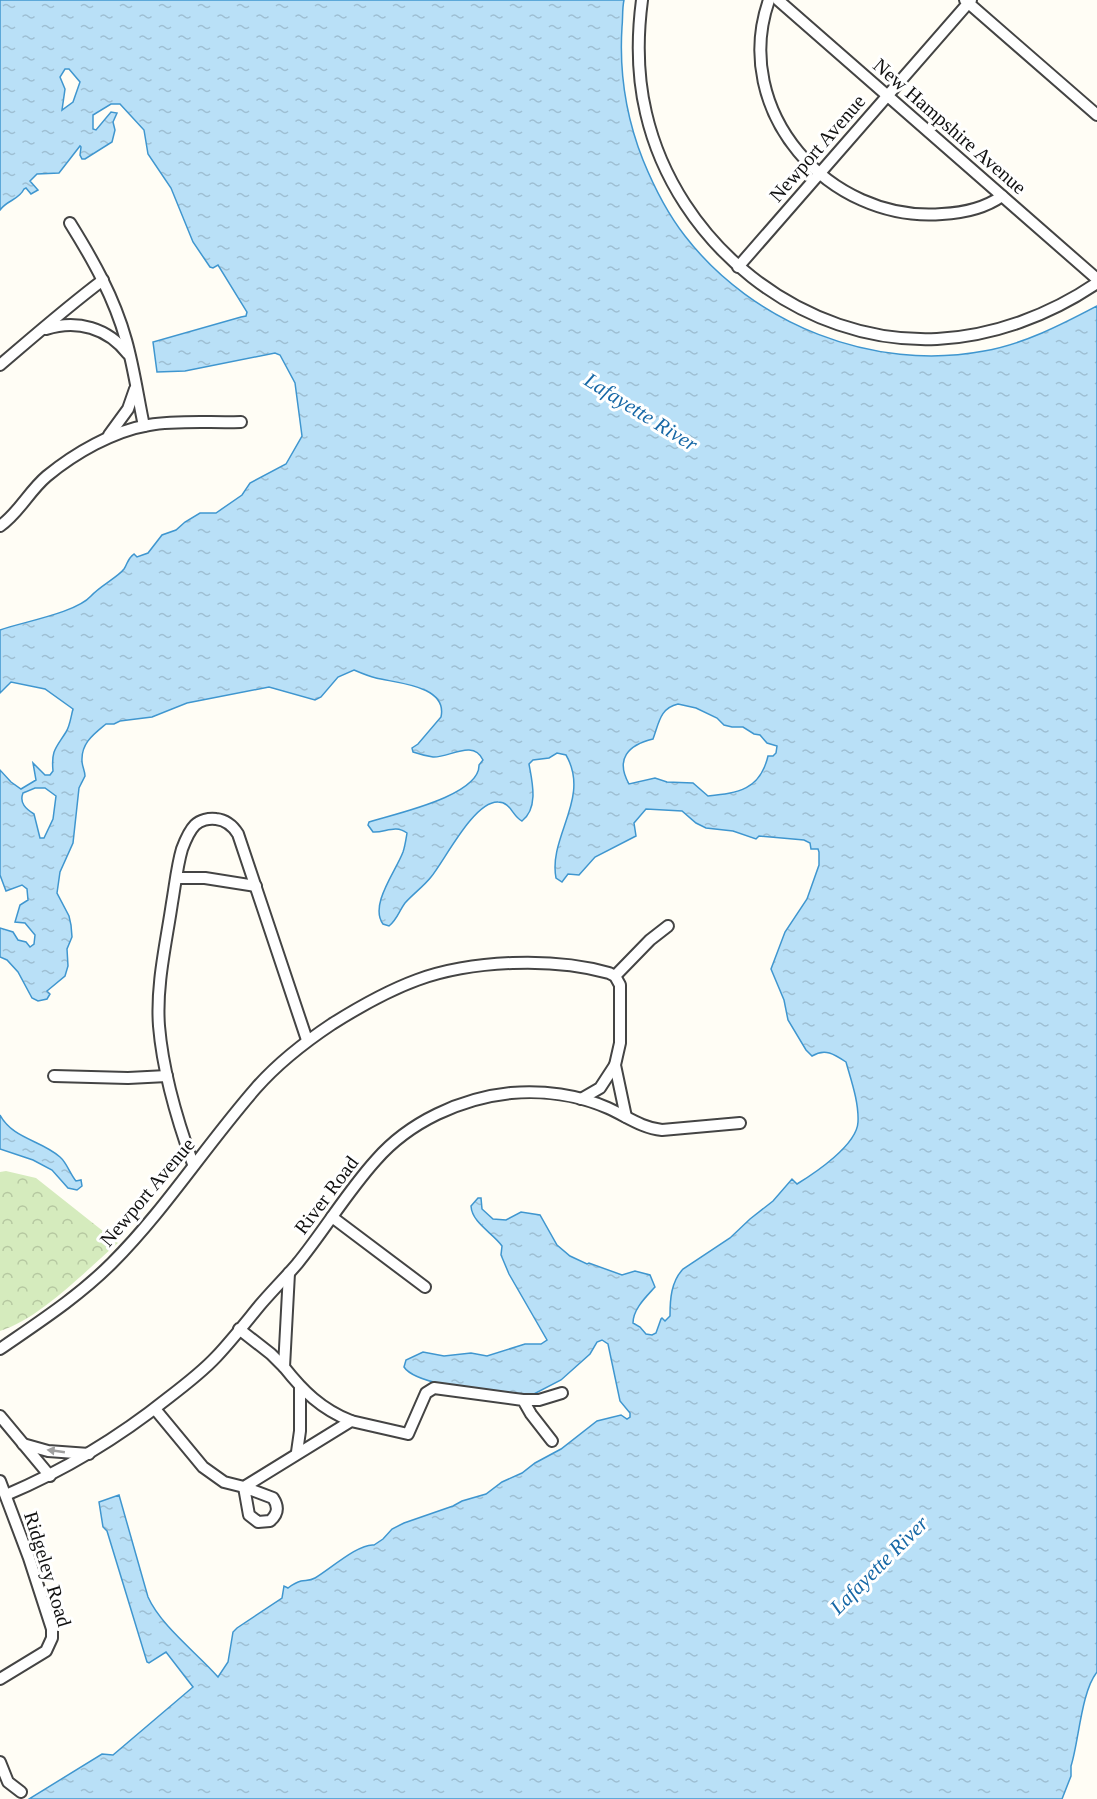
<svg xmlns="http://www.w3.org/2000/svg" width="1097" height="1799" font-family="'Times New Roman',serif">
<defs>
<pattern id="park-crowns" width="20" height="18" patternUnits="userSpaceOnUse" patternTransform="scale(1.5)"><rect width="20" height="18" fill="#d5ebbd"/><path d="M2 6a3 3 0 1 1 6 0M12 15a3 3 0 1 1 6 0" fill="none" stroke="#b6c8a1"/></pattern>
<pattern id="water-ripples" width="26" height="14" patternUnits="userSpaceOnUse" patternTransform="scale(1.5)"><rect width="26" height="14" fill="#b9e0f7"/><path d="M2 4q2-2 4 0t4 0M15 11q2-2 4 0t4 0" fill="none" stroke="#9ebfd3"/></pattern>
</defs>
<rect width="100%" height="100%" fill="#fffdf5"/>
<path fill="url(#park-crowns)" d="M 6,1171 L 36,1178 L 118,1243 C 85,1271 41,1318 0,1331 L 0,1172 Z"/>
<g fill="url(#water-ripples)" stroke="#3f96cf" stroke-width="1.5" fill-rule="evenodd">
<path d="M 0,0 L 624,0 C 622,9 623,18 622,27 C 619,74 626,117 643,160 C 654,187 667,213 685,236 C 753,324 873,372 984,351 C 1024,344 1061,325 1097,306 L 1097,1672 C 1081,1692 1079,1741 1071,1766 L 1071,1776 L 1062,1799 L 29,1799 L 102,1754 L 113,1755 L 193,1687 L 166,1652 L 149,1663 L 147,1662 L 107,1531 L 103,1527 L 99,1502 L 119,1495 L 148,1597 C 161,1626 197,1653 218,1677 L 228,1662 L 233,1632 L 237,1628 L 282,1598 L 284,1586 L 288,1588 C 292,1585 297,1582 301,1581 C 306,1580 310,1581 315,1578 C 329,1570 359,1543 374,1545 L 383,1539 L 392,1529 L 404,1523 L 453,1506 L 462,1501 L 486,1494 L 502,1482 L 522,1473 L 535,1463 L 561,1449 L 597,1421 L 621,1415 L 627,1419 L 630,1417 L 630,1413 L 620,1401 L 608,1344 L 602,1340 L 597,1342 L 590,1354 L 561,1380 L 532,1395 L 517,1396 C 493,1392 416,1386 404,1367 L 406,1360 L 423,1352 L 444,1356 L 471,1353 L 487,1356 L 525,1344 L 541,1344 L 547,1340 L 509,1274 L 501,1255 L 502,1246 C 493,1233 472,1223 471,1206 L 478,1198 L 481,1198 L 482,1209 L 493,1219 L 506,1220 L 521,1212 L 540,1215 L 557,1245 L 570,1256 L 587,1264 L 589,1263 L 622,1275 L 635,1271 L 650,1275 L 655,1287 C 646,1297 633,1309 633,1323 L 640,1327 L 646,1334 L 652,1335 L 656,1333 L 661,1319 L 662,1318 L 665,1321 L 670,1316 C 670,1299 671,1282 683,1269 L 730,1238 L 750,1219 L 773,1201 L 792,1179 L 797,1184 C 815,1173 857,1145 858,1122 C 859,1102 851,1080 846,1062 C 834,1054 825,1048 812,1056 L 806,1050 L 788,1020 L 784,1000 L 771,969 L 785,932 L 807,899 L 819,865 L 819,852 L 818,849 L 811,849 L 810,843 L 804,840 L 759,836 L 756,839 L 733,831 L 706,828 L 696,823 L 682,811 L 646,809 L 634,823 L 636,836 L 595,857 L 579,875 L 568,874 L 562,882 L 556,878 C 548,837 591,798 566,755 L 557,753 L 549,758 L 533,760 L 529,764 C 532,781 539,808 522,821 C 512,816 511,802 498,802 C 474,801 445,860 431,877 C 424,886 413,894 405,903 C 399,911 397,920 389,926 L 383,924 C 369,905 396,871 403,852 C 405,846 406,839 407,833 C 395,824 385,833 373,832 L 368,825 L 369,822 C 394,814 480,796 479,765 L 483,760 C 473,739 449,758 433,757 C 426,756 419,754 413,752 L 412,748 L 418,744 L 441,717 C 448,685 395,683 376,678 C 368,676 361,673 354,670 L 338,677 L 321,697 L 315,700 L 269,687 L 187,703 L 152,717 L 120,721 L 114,724 L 106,724 C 94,734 81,743 82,761 C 82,766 85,771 85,776 L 79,788 L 73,843 L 60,872 L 57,893 L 69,916 L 71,925 L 72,937 L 67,949 L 68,966 L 65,976 L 47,991 L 50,994 L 47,999 L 38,1001 L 32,998 L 18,972 L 7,960 L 0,957 L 0,928 L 13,932 L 18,940 L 26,942 L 30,947 L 34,944 L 35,935 L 25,923 L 15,922 L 20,905 L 28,900 L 27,889 L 22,885 L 6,891 L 0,875 L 0,770 L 11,782 L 21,789 L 36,780 L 33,763 L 45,775 L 50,775 L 53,771 C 51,750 56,748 66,732 C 70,726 71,716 73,709 L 45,689 L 11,682 L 0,693 L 0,630 C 22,622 76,613 91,596 C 100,586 118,577 124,569 C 128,563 127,559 134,554 L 137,557 L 148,553 L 162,535 L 176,530 L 185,522 L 200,513 L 216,513 L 242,495 L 250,483 L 286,464 L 302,436 L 295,383 L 280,355 L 275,353 L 185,371 L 157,372 L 153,342 L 241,317 L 246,316 L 247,312 L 218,265 L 213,268 L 210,267 L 193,242 L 171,188 L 148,154 L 144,130 L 120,104 L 111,104 L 93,115 L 93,129 L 96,130 L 111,112 L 117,113 L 113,122 L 115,130 L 112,142 L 85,159 L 82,159 L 80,155 L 81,147 L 80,146 L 59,173 L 37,174 L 30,181 L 38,190 L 31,194 L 26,188 L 24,189 C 19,200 7,200 0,210 ZM 65,69 L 69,69 L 80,82 L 73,102 L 62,110 L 65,89 L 60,77 ZM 678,704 L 696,708 L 717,718 L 724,725 L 732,727 L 743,727 L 754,734 L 760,735 L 767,743 L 777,746 L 776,753 L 773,756 L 768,756 C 760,790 738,793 708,796 L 693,783 L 667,782 L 655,778 L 629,784 C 615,759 628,745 653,739 C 659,723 660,708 678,704 ZM 35,788 L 45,788 L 56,796 L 53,819 L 44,838 L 40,838 L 34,814 C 26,809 19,803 23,793 Z"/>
<path d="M 0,1115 C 13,1139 41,1140 60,1157 C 67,1163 70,1174 76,1181 L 81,1180 L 82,1186 L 77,1190 L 68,1188 L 52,1170 L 33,1160 L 0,1149 Z"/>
</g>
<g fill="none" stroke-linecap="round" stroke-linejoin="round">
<g stroke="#444" stroke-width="14">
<g id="minor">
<path d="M 642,0 C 637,38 637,75 646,113 C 676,243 801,345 937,339 C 994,336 1050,315 1097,283"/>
<path d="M 769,0 C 730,111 829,223 942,214 C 963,213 985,208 1002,196"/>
<polyline points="778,0 1097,279"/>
<polyline points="965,0 1097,115"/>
<path d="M 70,223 C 93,260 114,297 126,340 C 134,368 138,398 144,426"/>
<polyline points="738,267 971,0"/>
<path d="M 46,329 C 77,319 108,328 128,354"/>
<path d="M 0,365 C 34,336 67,307 103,280"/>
<polyline points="109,435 128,409 135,389"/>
<path d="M 0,526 C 19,513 29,491 47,476 C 75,453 113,431 149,425 C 178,420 211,423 241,422"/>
<polyline points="177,878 205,878 256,886"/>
<polyline points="615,976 650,940 668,926"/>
<polyline points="54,1076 128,1078 167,1076"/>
<polyline points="581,1099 600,1088 615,1065"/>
<path d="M 193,1164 C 177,1120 163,1074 159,1026 C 156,985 166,944 172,903 C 175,886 177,866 182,849 C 185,841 189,831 195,825 C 200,820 209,818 216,819 C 226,820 233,826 238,834 L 307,1040"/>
<polyline points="332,1217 425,1287"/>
<path d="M 289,1273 L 284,1367 C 303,1391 321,1409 351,1421"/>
<polyline points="239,1329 271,1354 284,1367"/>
<path d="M 0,1349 C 39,1322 78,1297 112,1263 C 165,1210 206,1145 256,1088 C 278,1063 305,1042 332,1024 C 359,1007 387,991 417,980 C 472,960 553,957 609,973 L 615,976 L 620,985 L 620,1043 L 615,1065 L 626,1117"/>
<polyline points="523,1400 539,1400 562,1393"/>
<polyline points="155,1409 203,1467 224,1482 244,1487 351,1421 408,1434 426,1393 434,1388 523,1400 531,1414 552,1441"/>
<polyline points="0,1416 50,1476"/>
<polyline points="23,1444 48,1451 89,1454"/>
<polyline points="297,1452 300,1431 300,1388"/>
<polyline points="0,1481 29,1558 52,1629 52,1638 46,1651 0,1679"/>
<path d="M 244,1487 L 273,1498 C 279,1507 278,1514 270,1521 L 258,1522 L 249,1515 Z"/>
<path d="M 6,1495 C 65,1470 118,1438 168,1398 C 185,1385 202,1372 216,1357 C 232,1340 246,1322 260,1305 C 272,1291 285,1278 297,1264 C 324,1231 347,1192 376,1160 C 409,1122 461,1098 511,1093 C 543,1090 578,1095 608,1108 C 626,1116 642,1128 662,1130 L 740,1123"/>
<polyline points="0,1762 8,1782 21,1792"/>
</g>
</g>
<use href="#minor" stroke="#fff" stroke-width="10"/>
</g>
<defs><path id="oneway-solid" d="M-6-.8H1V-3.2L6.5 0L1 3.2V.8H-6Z" transform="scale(1.5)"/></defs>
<use fill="#a0a0a0" href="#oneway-solid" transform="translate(56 1451) rotate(-172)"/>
<g text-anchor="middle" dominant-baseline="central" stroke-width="6" stroke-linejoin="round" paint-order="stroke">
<g font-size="20" fill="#111" stroke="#fff">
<text transform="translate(950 126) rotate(41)">New Hampshire Avenue</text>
<text transform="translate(817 148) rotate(-49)">Newport Avenue</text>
<text transform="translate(147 1192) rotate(-50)">Newport Avenue</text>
<text transform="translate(326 1195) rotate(-53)">River Road</text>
<text transform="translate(48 1569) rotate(73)">Ridgeley Road</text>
</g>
<g font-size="21" font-style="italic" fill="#1768a6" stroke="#fff">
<text transform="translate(641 412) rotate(32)">Lafayette River</text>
<text transform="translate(879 1565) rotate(-45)">Lafayette River</text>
</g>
</g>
</svg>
